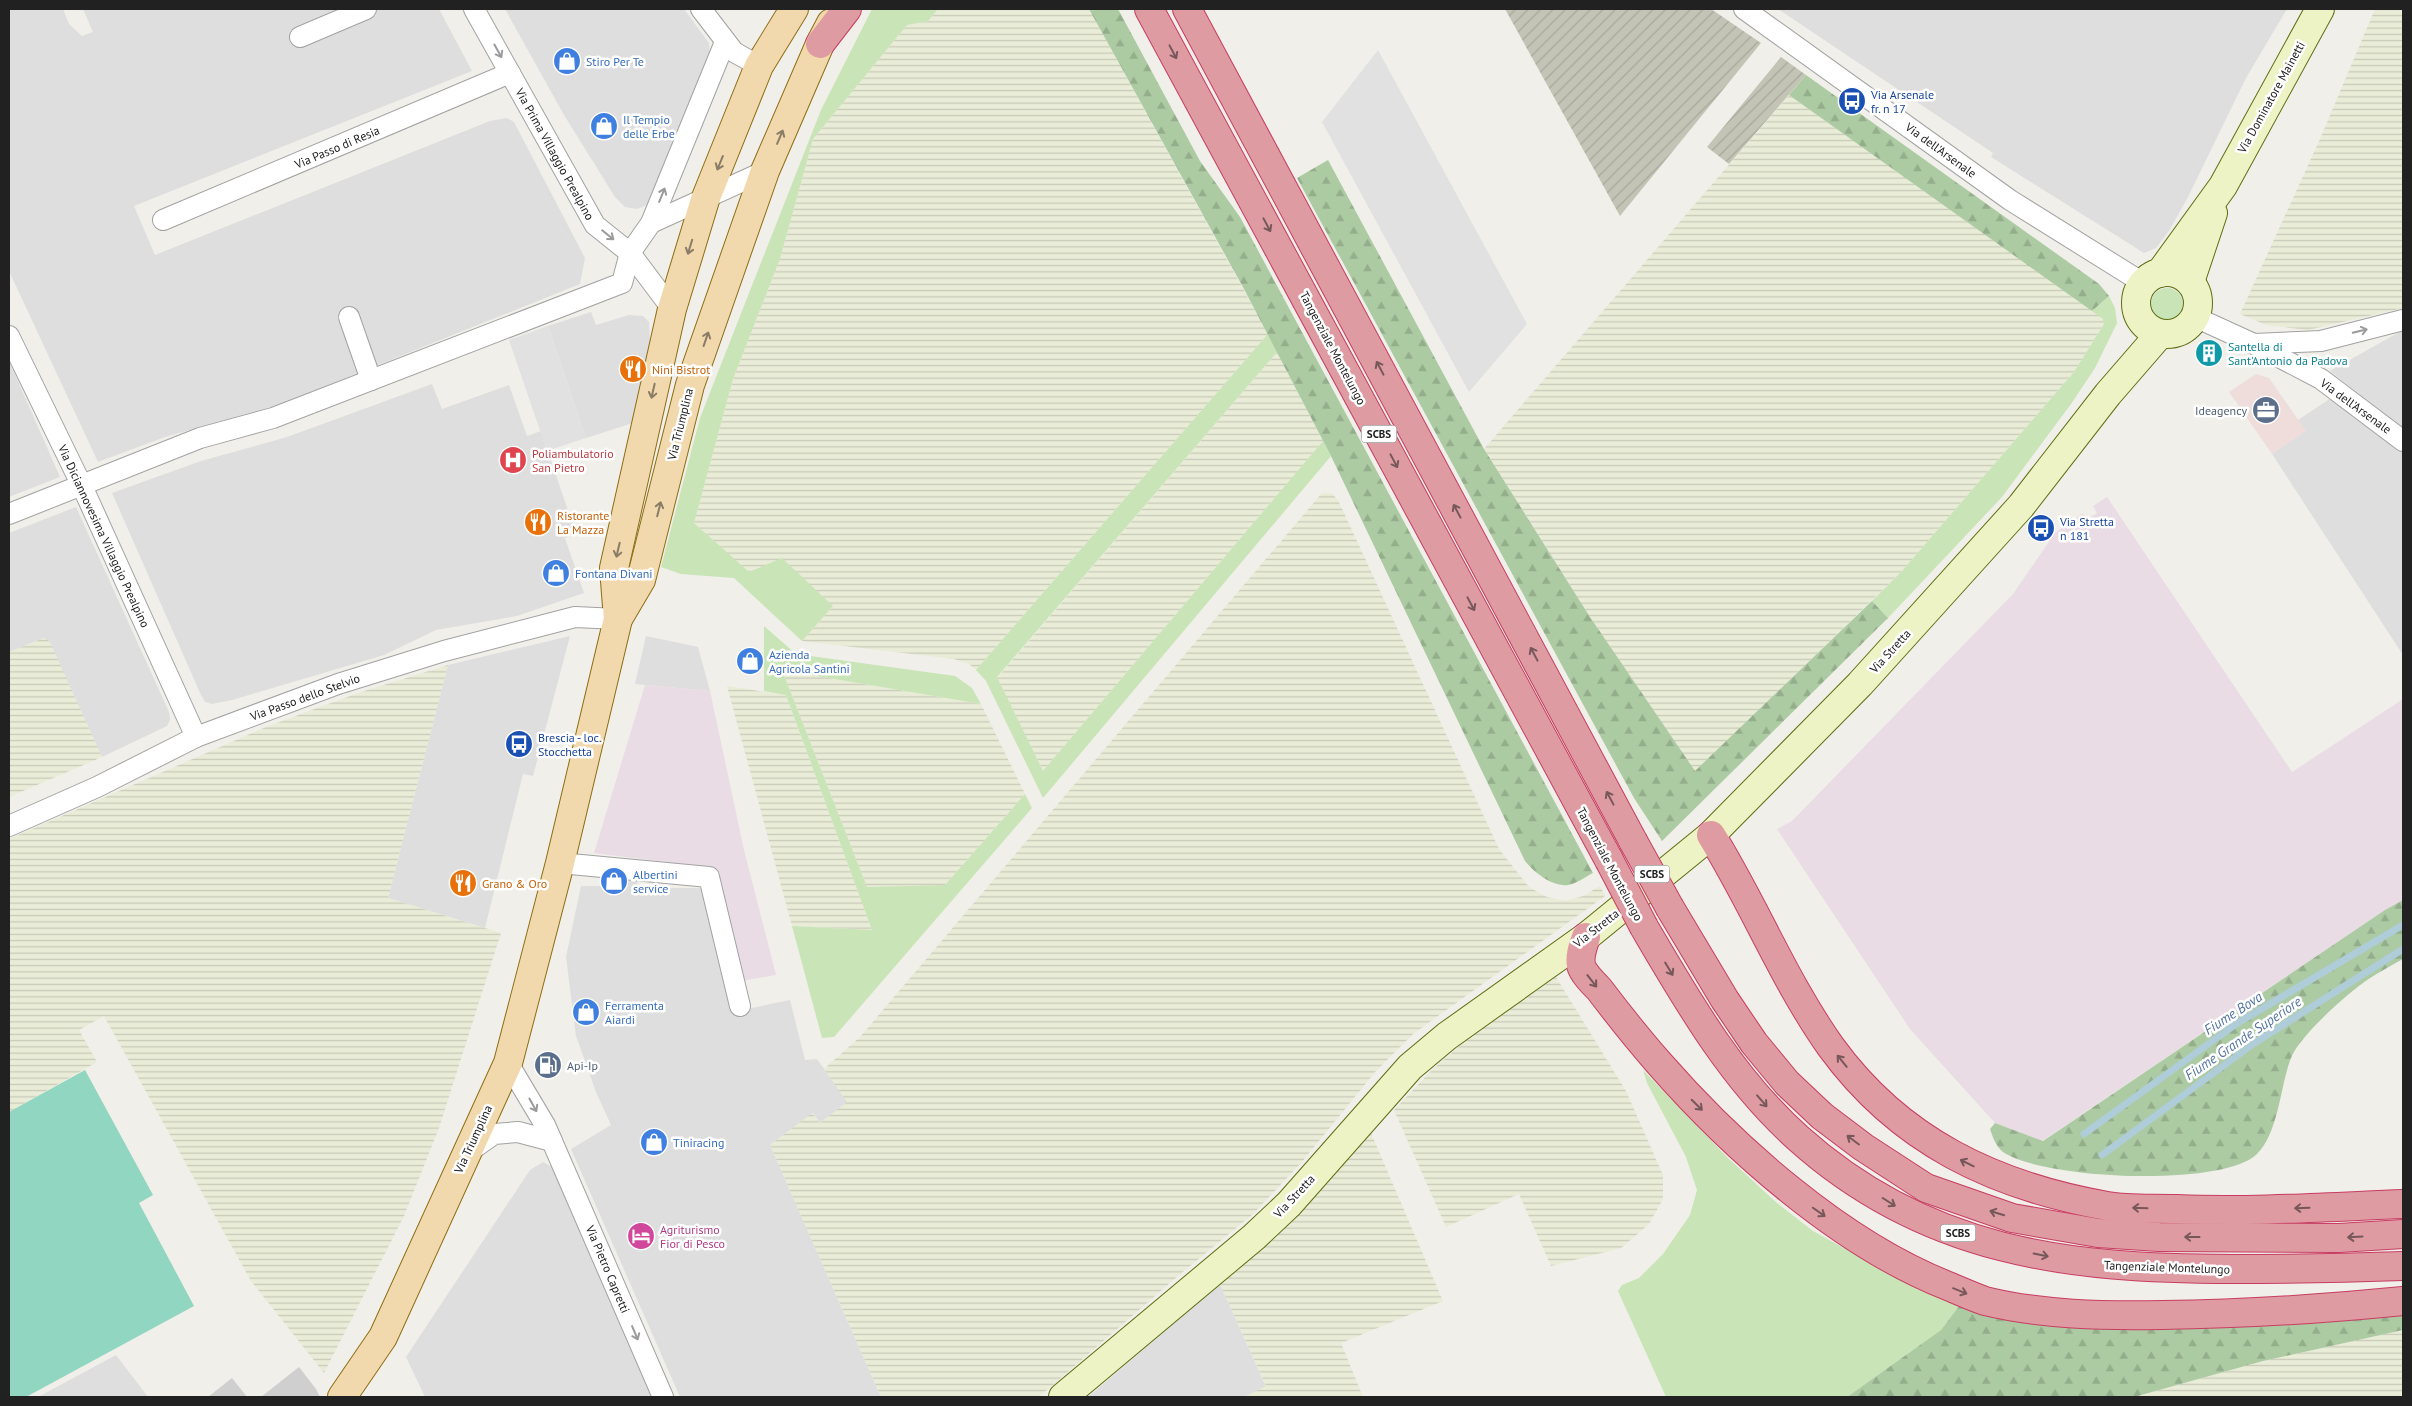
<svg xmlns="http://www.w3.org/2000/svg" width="2412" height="1406" font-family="'PT Sans',sans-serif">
<defs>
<pattern id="construction-furrows" width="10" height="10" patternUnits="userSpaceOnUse" patternTransform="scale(1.25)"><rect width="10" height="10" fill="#c3c4b5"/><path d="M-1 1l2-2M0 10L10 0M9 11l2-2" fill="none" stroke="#a7a89b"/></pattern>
<pattern id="farmland-rules" width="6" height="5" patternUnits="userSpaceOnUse" patternTransform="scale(1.25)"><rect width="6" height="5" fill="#e9ecd7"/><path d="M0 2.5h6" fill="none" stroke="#c8cab8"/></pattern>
<pattern id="forest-firs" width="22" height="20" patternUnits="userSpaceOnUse" patternTransform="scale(1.25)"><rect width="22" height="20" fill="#accba3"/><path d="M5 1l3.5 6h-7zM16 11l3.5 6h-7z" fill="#94ae8c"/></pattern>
</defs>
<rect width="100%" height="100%" fill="#f0efe9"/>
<g fill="#dfdede">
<polygon points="9,9 63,9 69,24 82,36 93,32 83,9 439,9 472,71 134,206 155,255 490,121 507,118 514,122 585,258 580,284 281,404 165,437 98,462 9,271"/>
<polygon points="505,9 684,9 709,43 710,57 657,195 647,205 637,209 625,207 615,197 564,115"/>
<polygon points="1778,9 2287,9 2246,78 2188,197 2169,231 2156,248 2144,253 1991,157 1993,153"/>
<polygon points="591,312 596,325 629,315 643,316 649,322 650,341 633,423 586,438 548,326"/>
<polygon points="2403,330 2403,429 2330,371"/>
<polygon points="9,361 60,477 9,497"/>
<polygon points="432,384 442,409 509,385 527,436 541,431 576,534 565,538 584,593 517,616 436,630 384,655 232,700 212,704 205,702 201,695 112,493 201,461 287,437"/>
<polygon points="2331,398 2403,452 2403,655 2272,454 2305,431 2298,420"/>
<polygon points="76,507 169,712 170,720 167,726 102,757 49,642 44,638 9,652 9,533"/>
<polygon points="570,636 533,776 523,774 485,928 388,898 448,665"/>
<polygon points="646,636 698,647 710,691 635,684"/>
<polygon points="603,873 638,875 637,888 704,888 732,1012 790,1000 805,1060 817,1059 848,1102 820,1123 813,1113 770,1145 881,1397 680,1397 571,1149 611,1125 596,1092 576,1036 566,957 581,886 602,886"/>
<polygon points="543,1162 552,1167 652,1397 425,1397 406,1357 530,1170"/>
<polygon points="1220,1284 1266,1387 1244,1397 1088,1397"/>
<polygon points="116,1355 148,1397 38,1397"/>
</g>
<polygon fill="#efdddb" points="2256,374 2269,378 2306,431 2272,454 2229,392"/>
<g fill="#e9dce5">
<polygon points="2107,497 2292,772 2403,699 2403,900 2385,910 2042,1141 1995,1123 1910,1029 1777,829 1792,821 2013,594 2055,533 2083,513 2087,519 2097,513 2093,506"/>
<polygon points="645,685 710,691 744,850 776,975 742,981 713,868 594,853"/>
</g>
<g fill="#cfcfcf">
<polygon points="299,1367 316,1389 320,1397 261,1397"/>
<polygon points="232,1378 247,1397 208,1397"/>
</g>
<g fill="url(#construction-furrows)">
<polygon points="1505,9 1711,9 1761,43 1620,216"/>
<polygon points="1781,57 1806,75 1729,164 1707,147"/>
</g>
<g fill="url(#farmland-rules)">
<polygon points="938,9 1089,9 1268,334 976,670 969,664 954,659 802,641 833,606 749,573 694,523 733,379 780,259 813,139 907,25 928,21"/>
<polygon points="2375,9 2403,9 2403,308 2308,330 2266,325 2240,314 2320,139"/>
<polygon points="1789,95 2104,319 2104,324 2074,372 1902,571 1695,772 1590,617 1484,449"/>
<polygon points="1277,352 1323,441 1043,771 997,678"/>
<polygon points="1322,493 1332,493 1339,502 1499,849 1529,887 1547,897 1566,901 1583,896 1600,886 1605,896 1413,1034 1376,1071 1301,1163 1253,1214 1178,1276 1039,1397 881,1397 770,1145 812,1113 820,1123 847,1102 824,1069 860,1037"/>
<polygon points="44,638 50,642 102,757 9,797 9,652"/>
<polygon points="448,665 388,898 501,933 439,1128 404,1216 324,1373 251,1281 104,1016 79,1030 97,1062 9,1112 9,839 266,727 358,693"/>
<polygon points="782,670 981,704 1025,794 945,885 867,887"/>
<polygon points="727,686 786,695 872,930 792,926"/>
<polygon points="1556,977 1626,1091 1663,1175 1663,1199 1649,1224 1621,1248 1551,1266 1519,1194 1446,1227 1394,1110 1433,1069 1469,1038"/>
<polygon points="1371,1133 1443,1301 1341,1343 1363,1397 1244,1397 1266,1386 1220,1284 1295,1219"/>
<polygon points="2403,1330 2403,1397 2134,1397 2263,1361"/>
</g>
<g fill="#c9e4b6">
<polygon points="872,9 938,9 928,21 907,25 813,139 780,259 733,379 694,523 749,572 782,558 833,606 802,641 734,578 681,574 661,567 700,418 821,110"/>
<circle cx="2167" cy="304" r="16"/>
<polygon points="2109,296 2115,308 2117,323 2095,368 2071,404 2002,497 1888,618 1872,601 1902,571 2074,372 2104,324 2103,319 2092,311"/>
<polygon points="1268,334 1277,352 997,677 1043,771 1323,441 1331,456 1043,798 986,681 976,670"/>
<polygon points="764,626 796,654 955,676 972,688 981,704 782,670 867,887 945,885 1025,794 1032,808 834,1037 822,1038 792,926 872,930 786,695 764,691"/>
<polygon points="1643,1070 1728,1158 1777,1203 1813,1231 1924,1292 1959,1306 1941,1330 1847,1397 1666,1397 1618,1291 1622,1285 1639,1278 1663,1254 1690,1215 1697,1190 1686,1157 1647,1083"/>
</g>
<g fill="url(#forest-firs)">
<path d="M 1089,9 L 1118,9 L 1200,161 L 1240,217 L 1593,873 C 1585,877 1576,884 1568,885 C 1552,887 1534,872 1525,861 L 1331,456 L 1244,289 Z"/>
<polygon points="1806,75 2099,284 2109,296 2092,311 1789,95"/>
<polygon points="1328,160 1484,449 1590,617 1695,771 1872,601 1888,618 1662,841 1634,798 1297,178"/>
<path d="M 2403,900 L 2403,959 C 2392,965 2381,971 2370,978 C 2349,992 2300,1035 2291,1058 C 2280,1086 2279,1132 2257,1154 C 2222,1188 2042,1179 2003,1152 C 1996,1146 1993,1138 1990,1129 L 1995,1123 L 2043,1141 L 2385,910 Z"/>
<path d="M 1959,1306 C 2001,1322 2043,1325 2088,1328 L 2403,1311 L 2403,1330 L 2263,1361 L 2134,1397 L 1847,1397 L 1941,1330 Z"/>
</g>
<polygon fill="#91d6c0" points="85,1070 153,1195 139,1203 194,1306 26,1397 9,1397 9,1112"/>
<g fill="#e1e1e1">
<polygon points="1378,50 1527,324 1469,392 1322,122"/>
<polygon points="548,326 586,438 547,451 509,340"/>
</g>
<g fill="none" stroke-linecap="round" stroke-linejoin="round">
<g stroke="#afccd9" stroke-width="7">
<polyline points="2084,1134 2236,1024 2403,925"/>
<polyline points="2102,1155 2253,1044 2403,949"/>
</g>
<g stroke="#a2a2a2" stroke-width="22">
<g id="street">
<polyline points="474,9 595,225 630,253 672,309"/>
<polyline points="701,9 734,52 759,66"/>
<polyline points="1744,9 2010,200 2143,283"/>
<polyline points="300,37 366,9"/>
<polyline points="163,220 510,73"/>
<polyline points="651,223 765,171"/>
<polyline points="349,317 371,380"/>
<polyline points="2195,317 2254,344 2321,341 2403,320"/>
<polyline points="9,336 82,486 196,737"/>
<polyline points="2256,345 2321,379 2403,441"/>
<polyline points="9,514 200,438 273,418 622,283 630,253 651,223 725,42"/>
<polyline points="9,826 97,787 196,737 338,684 444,651 575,617 618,619"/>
<polyline points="560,863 709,877 740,1006"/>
<polyline points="508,1063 545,1125 663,1397"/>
<polyline points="467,1153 494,1134 518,1132 552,1141"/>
</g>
</g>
<g stroke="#5d6e12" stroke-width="30">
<g id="secondary">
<circle cx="2167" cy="303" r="31"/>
<polyline points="2160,273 2223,186 2320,9"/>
<polyline points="2190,282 2213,213"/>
<polyline points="1063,1397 1254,1237 1289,1204 1410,1067 1447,1036 1586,937 1711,835 1860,684 2021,506 2108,394 2160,334"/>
</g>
</g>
<g stroke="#8d6d12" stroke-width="30">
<g id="primary">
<polyline points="618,619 641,580 690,385 765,171 820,44 831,23"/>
<polyline points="342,1397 383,1337 508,1063 560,863 618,619 614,568 672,309 705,200 759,66 794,9"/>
</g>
</g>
<g stroke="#c83d62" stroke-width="30">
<g id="highway">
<polyline points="1149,9 1609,860"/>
<polyline points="1187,9 1633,841"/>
<polyline points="820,44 847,9"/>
<path d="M 1711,835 C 1754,904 1784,981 1831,1047 C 1900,1142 1995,1186 2107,1206 C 2129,1210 2154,1208 2177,1209 C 2252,1212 2328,1207 2403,1204"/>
<polyline points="1670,908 1725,1000 1754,1043 1787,1083 1822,1116 1863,1147 1926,1188 2012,1218 2098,1233 2159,1237 2339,1238 2403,1234"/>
<path d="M 1644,927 C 1688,1002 1732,1079 1798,1138 C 1925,1252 2068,1269 2232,1269 C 2289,1269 2346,1268 2403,1266"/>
<path d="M 1586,937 C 1583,946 1579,956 1581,965 C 1583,973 1593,983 1599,989 C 1618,1014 1637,1038 1658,1062 C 1733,1148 1841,1244 1948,1286 C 1960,1291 1973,1297 1985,1301 C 2042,1315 2103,1316 2162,1315 C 2243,1314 2323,1309 2403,1301"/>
</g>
</g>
<use href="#street" stroke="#fff" stroke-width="20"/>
<use href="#secondary" stroke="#edf3c4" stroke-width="28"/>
<use href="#primary" stroke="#f2d9ad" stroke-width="28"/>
<use href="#highway" stroke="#de9ba2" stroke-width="28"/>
<g stroke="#c83d62" stroke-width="30" stroke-linecap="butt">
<g id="highway-bridge">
<polyline points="1633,841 1670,908"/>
<polyline points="1609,860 1644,927"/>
</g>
</g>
<use href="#highway-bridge" stroke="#de9ba2" stroke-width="28"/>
</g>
<defs><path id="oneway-shaft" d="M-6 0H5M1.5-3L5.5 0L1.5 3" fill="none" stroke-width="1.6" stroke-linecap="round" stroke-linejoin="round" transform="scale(1.25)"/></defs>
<g stroke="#9b9b9b">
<use href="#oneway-shaft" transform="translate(498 51) rotate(61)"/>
<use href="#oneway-shaft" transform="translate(662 195) rotate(-68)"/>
<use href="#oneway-shaft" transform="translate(608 235) rotate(39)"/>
<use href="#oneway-shaft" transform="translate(2360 331) rotate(-14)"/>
<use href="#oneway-shaft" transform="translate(533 1105) rotate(61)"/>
<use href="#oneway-shaft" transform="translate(635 1333) rotate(67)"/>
</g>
<g stroke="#76585b">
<use href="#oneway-shaft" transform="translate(1173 52) rotate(62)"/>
<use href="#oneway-shaft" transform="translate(1267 225) rotate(62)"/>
<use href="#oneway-shaft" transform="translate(1380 368) rotate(-118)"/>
<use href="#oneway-shaft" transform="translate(1394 461) rotate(62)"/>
<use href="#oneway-shaft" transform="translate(1457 511) rotate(-118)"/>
<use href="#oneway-shaft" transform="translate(1471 604) rotate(62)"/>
<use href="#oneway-shaft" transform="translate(1534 654) rotate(-118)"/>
<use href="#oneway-shaft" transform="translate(1610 798) rotate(-118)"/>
<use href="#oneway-shaft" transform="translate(1669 969) rotate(59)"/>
<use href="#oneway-shaft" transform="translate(1592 981) rotate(52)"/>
<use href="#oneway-shaft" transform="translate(1842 1061) rotate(-129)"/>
<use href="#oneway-shaft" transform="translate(1762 1101) rotate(49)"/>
<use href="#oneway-shaft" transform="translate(1697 1105) rotate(45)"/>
<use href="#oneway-shaft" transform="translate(1853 1140) rotate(-143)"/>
<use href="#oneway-shaft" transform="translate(1967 1163) rotate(-154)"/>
<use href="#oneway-shaft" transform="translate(1889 1202) rotate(32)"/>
<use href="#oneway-shaft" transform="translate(2140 1208) rotate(-178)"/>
<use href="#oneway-shaft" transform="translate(2302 1208) rotate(178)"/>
<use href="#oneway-shaft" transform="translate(1819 1212) rotate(35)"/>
<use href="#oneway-shaft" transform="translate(1997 1213) rotate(-163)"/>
<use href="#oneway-shaft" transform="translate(2192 1237) rotate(-180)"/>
<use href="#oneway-shaft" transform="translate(2355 1237) rotate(177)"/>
<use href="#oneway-shaft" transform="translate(2041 1255) rotate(11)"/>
<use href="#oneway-shaft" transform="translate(1960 1291) rotate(22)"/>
</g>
<g stroke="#8a7d67">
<use href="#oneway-shaft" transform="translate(780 137) rotate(-67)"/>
<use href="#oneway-shaft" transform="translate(720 163) rotate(112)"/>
<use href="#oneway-shaft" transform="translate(690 247) rotate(107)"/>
<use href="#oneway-shaft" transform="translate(706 339) rotate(-71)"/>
<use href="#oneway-shaft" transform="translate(653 391) rotate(103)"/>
<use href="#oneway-shaft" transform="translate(659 509) rotate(-76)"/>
<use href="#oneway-shaft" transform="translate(618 550) rotate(103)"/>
</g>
<defs>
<g id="shop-disc" transform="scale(1.4375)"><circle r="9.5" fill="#3f7fe0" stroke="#fff"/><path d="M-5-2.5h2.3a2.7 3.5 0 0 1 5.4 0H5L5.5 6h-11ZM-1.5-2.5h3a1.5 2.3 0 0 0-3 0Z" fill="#fff"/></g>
<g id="bus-disc" transform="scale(1.4375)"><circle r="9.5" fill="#1a4fb4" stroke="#fff"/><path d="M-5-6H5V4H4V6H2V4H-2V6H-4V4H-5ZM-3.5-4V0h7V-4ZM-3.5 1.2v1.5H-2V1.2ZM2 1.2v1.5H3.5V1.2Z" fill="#fff"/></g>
<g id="building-disc" transform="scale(1.4375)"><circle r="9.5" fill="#0f9aa8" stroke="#fff"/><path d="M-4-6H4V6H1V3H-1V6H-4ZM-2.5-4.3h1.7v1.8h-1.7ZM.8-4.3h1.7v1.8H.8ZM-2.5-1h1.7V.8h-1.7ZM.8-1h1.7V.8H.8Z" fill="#fff"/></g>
<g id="restaurant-disc" transform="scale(1.4375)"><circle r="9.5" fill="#e8710a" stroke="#fff"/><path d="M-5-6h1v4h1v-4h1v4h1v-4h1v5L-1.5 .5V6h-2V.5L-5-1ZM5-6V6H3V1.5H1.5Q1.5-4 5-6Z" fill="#fff"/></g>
<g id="office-disc" transform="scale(1.4375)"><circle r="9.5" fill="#5c6f8a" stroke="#fff"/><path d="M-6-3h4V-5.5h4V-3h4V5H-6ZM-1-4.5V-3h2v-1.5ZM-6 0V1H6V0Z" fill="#fff"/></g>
<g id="hospital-disc" transform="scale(1.4375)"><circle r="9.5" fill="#e0444e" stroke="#fff"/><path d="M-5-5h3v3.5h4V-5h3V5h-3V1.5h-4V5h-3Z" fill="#fff"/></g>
<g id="fuel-disc" transform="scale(1.4375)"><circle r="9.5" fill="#5c6f8a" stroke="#fff"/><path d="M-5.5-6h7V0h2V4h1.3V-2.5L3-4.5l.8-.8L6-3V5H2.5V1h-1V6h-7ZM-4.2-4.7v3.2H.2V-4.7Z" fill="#fff"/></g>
<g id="hotel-disc" transform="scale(1.4375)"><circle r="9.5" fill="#d1479c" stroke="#fff"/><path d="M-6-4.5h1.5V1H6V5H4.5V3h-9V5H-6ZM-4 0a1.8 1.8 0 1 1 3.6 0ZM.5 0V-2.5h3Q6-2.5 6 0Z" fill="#fff"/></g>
</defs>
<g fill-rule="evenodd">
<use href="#shop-disc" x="567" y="61"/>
<use href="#bus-disc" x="1852" y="101"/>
<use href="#shop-disc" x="604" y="126"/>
<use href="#building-disc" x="2209" y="353"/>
<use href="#restaurant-disc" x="633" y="369"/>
<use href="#office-disc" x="2266" y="410"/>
<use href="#hospital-disc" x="513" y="460"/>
<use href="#restaurant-disc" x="538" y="522"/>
<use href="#bus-disc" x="2041" y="528"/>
<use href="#shop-disc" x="556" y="573"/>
<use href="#shop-disc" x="750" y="661"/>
<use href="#bus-disc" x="519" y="744"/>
<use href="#shop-disc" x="614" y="881"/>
<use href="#restaurant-disc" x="463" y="883"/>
<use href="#shop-disc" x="586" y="1012"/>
<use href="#fuel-disc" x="548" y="1065"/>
<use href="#shop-disc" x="654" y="1142"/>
<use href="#hotel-disc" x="641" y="1236"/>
</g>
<g text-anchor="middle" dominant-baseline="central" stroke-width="5" stroke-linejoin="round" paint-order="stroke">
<g fill="#fff" stroke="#646464" stroke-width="1">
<rect x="1361.5" y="425.5" width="35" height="17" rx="4"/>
<rect x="1634.5" y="865.5" width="35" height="17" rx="4"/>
<rect x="1940.5" y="1224.5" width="35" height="17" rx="4"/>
</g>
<g font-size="11" font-weight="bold" fill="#212121">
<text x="1379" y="434">SCBS</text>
<text x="1652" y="874">SCBS</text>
<text x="1958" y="1233">SCBS</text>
</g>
<g font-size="12" fill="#366cbe" stroke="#fff" text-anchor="start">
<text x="586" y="61">Stiro Per Te</text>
<text x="623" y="119">Il Tempio<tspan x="623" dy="14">delle Erbe</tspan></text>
<text x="575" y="573">Fontana Divani</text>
<text x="769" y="654">Azienda<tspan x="769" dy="14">Agricola Santini</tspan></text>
<text x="633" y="874">Albertini<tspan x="633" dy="14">service</tspan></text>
<text x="605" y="1005">Ferramenta<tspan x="605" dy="14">Aiardi</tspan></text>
<text x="673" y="1142">Tiniracing</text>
</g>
<g font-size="12" fill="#164399" stroke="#fff" text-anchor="start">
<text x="1871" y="94">Via Arsenale<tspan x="1871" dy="14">fr. n 17</tspan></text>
<text x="2060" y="521">Via Stretta<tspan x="2060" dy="14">n 181</tspan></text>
<text x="538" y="737">Brescia - loc.<tspan x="538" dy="14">Stocchetta</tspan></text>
</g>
<g font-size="12" fill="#212121" stroke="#fff">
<text transform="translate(2271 97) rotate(-61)">Via Dominatore Mainetti</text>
<text transform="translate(337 147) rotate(-23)">Via Passo di Resia</text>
<text transform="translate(1941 150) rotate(36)">Via dell'Arsenale</text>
<text transform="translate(555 154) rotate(61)">Via Prima Villaggio Prealpino</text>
<text transform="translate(1333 348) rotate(62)">Tangenziale Montelungo</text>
<text transform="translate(2356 406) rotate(36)">Via dell'Arsenale</text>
<text transform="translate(680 424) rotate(-76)">Via Triumplina</text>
<text transform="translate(104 536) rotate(65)">Via Diciannovesima Villaggio Prealpino</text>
<text transform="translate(1890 651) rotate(-48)">Via Stretta</text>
<text transform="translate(305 697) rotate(-20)">Via Passo dello Stelvio</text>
<text transform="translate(1610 864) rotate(62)">Tangenziale Montelungo</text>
<text transform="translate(1596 928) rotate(-38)">Via Stretta</text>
<text transform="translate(473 1139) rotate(-65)">Via Triumplina</text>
<text transform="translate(1294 1196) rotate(-47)">Via Stretta</text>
<text transform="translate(2167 1267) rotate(2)">Tangenziale Montelungo</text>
<text transform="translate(608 1269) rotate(67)">Via Pietro Capretti</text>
</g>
<g font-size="12" fill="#0d838f" stroke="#fff" text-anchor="start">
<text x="2228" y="346">Santella di<tspan x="2228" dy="14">Sant'Antonio da Padova</tspan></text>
</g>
<g font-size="12" fill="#c56008" stroke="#fff" text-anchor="start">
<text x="652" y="369">Nini Bistrot</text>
<text x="557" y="515">Ristorante<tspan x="557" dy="14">La Mazza</tspan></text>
<text x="482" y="883">Grano &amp; Oro</text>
</g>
<g font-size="12" fill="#4e5e75" stroke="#fff" text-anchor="end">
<text x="2247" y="410">Ideagency</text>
<text x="567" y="1065" text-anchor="start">Api-Ip</text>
</g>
<g font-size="12" fill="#be3a42" stroke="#fff" text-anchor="start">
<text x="532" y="453">Poliambulatorio<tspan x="532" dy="14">San Pietro</tspan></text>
</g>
<g font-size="12" fill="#b23c85" stroke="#fff" text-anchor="start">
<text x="660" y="1229">Agriturismo<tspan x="660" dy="14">Fior di Pesco</tspan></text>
</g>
<g font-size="14" font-style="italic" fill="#5474a0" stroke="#fff">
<text transform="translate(2233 1013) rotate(-33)">Fiume Bova</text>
<text transform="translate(2243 1038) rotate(-34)">Fiume Grande Superiore</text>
</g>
</g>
<rect width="2412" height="1406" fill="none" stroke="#212121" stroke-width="20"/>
</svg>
